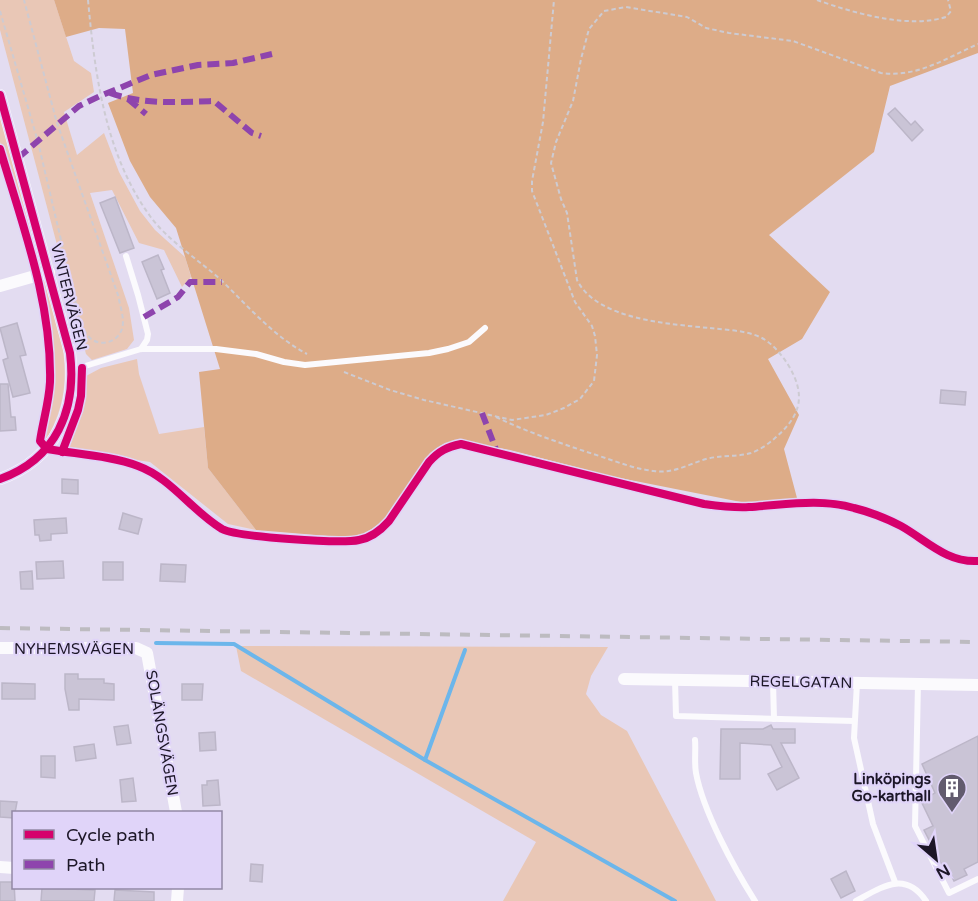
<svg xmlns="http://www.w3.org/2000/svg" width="978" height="901" font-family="'Varela Round',sans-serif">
<rect width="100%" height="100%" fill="#e3dcf1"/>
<g fill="#e9c7b6">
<polygon points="0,0 54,0 74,61 91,73 94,92 64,112 77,155 104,133 119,172 140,211 155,230 185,257 191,277 182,287 164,250 139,243 112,190 90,193 129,308 134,340 127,349 92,360 86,354 0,30"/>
<polygon points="0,117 44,269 37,272 0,142"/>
<path d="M 47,279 C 61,339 80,384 45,442 L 42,440 L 52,392 L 48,322 L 42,281 Z"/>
<polygon points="137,359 139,374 159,434 204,427 208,468 256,530 228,524 150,462 66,450 83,407 86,376 101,368"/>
<polygon points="236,646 608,647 591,676 586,694 601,715 627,731 716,901 503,901 536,842 241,671"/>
</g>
<polygon fill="#ddac88" points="54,0 978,0 978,53 890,86 874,152 769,235 830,292 802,339 768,359 799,415 784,449 797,498 746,503 610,476 510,450 457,440 442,445 430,453 385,519 372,529 359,536 340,537 256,530 208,468 199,372 220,369 176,228 150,197 130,161 108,103 133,93 125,29 99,28 66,37"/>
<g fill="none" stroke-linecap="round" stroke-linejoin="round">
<g stroke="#6cb6eb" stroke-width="4">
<polyline points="156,643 234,644 425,760 675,901"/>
<polyline points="425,760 465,650"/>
</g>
</g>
<g fill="#cac4d6" stroke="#bcb6c8" stroke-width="1.5">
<polygon points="895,108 911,125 915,121 923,130 912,141 888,114"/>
<polygon points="115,197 134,248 120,253 100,203"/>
<polygon points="158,255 164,269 161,270 170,293 157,299 142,262"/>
<polygon points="17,323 26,355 20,356 30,393 13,397 3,360 8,358 0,328"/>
<polygon points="0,384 8,384 11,417 15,417 16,430 0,431"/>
<polygon points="941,390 966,392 965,405 940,403"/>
<polygon points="62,479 78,480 78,494 62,493"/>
<polygon points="123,513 142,519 138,534 119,529"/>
<polygon points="66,518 67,533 51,534 51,540 40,541 39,535 35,535 34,520"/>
<polygon points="63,561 64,578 37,579 36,562"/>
<rect x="103" y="562" width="20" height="18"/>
<polygon points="161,564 186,565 185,582 160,581"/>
<polygon points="32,571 33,589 21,589 20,572"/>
<polygon points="65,674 78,674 78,679 104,679 104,683 114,684 114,700 79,699 79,710 69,710 65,689"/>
<polygon points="2,683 35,684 35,699 2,699"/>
<polygon points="182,684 203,684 202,700 182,700"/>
<polygon points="128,725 131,743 117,745 114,727"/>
<polygon points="771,725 773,729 795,729 795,743 781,743 799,778 777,790 768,774 782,767 771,745 740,743 740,779 720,779 721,729 763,729"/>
<polygon points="215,732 216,750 200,751 199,733"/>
<polygon points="978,736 978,862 964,869 967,875 954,881 951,875 945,871 924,830 933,826 921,801 935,793 922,764"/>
<polygon points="94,744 96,758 76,761 74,747"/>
<polygon points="41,756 55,756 55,778 41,777"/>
<polygon points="133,778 136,801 122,802 120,780"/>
<polygon points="218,780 220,805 203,806 202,785 207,785 207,781"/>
<polygon points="0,801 17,802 14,818 0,817"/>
<polygon points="251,864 263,865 262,882 250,881"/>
<polygon points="846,871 855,891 841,898 831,879"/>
<polygon points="0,882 14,882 15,901 0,901"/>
<polygon points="42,888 95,890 94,901 41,901"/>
<polygon points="115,890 154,892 154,901 114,901"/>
</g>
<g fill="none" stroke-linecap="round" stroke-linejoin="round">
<g stroke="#cdcbd2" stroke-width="2" stroke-dasharray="4.5 3" stroke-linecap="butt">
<path d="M 88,0 C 95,75 105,154 150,216 C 166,239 200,261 221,280 C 248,306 273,336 307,354"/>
<path d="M 817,0 C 854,13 907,29 946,17 L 951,11 L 948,0"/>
<path d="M 0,11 L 38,142 L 80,321 C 82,327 85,333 90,338 C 100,347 117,343 122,329 C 125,319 120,306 118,295 L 57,123 L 24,0"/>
<polyline points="344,372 390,390 424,400 512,420 546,415 564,408 580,399 594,381 597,355 595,336 592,326 575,302 532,191 532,181 543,122 554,0"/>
<path d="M 496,417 C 527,432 560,443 593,454 C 613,460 633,469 654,471 C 673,474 689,464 706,459 C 721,455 737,457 751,453 C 760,450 768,444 774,439 C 795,421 806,403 794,376 C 788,362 775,345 762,338 C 746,330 726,330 709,328 C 670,324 597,320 577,280 L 567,213 L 561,199 L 551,163 L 556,142 L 573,101 L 581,59 L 589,29 L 604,11 L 626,7 L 687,17 L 706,28 L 729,33 L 793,41 L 881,73 C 916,78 947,58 978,44"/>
</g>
<g stroke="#fbfafd" stroke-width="6">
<polyline points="126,256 138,295 148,334 147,340 141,349"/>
<polyline points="72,370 141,349 216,349 256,354 284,362 305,365 429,353 448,349 469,342 485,328"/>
<polyline points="675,680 676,716 854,721"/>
<polyline points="773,682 774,719"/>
<polyline points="857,683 854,738 873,824 895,882"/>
<polyline points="918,684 915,826 949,893 978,879"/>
<path d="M 695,740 C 696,750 694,762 696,773 C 703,811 734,868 755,901"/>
<path d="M 856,901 C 882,887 905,870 926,901"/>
</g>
<g stroke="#fbfafd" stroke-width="12">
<path d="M 0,95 L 70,353 C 77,410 56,459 0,479"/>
<polyline points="0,286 49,272"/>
<polyline points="0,648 136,648 147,653 176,812"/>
<polyline points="624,679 978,685"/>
<polyline points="0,867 14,868"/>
<polyline points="177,901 178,888"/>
</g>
<polyline stroke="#bdbbc0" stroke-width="4" stroke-dasharray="10 10" stroke-linecap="butt" points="0,628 978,642"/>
<g stroke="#8e44ad" stroke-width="6" stroke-dasharray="12 6" stroke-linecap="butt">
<path d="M 110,93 C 144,105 179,102 214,101 L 252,133 L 261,136"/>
<polyline points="128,99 146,114"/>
<polyline points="18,158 79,106 100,96 151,75 198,65 233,63 272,54"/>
<polyline points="144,317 178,297 190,282 222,282"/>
<polyline points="482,413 497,452"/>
</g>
<g stroke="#e0d4f9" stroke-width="11">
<g id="cycleway">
<path d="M 0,95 L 70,353 C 77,410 56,459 0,479"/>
<path d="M 0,149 C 22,224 52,302 50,382 C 49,402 43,421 40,441 L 47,449 C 75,454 112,456 138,466 C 171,478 192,511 222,529 C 237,537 341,544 359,540 C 371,538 381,530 389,521 L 429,462 C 439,451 447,447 461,444 L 704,504 C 719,506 734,508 749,507 C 785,505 819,498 854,508 C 870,512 886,518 901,526 C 926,540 947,563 978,561"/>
<polyline points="62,452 78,410 81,396 82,368"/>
</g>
</g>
<use href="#cycleway" stroke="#d6006c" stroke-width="8"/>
</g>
<defs>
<g id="building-pin" transform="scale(1.5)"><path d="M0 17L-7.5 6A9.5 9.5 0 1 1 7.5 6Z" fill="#625b6e" stroke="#e0d4f9"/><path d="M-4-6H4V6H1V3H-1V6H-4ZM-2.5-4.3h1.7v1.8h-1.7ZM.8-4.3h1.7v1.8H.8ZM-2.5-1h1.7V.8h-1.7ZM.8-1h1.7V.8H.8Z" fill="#fff"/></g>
</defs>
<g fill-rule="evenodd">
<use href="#building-pin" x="952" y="788"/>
</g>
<g text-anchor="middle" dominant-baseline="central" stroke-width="4.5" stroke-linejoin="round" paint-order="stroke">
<g font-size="15" fill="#1c1627" stroke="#e0d4f9">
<text transform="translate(69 297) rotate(76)">VINTERVÄGEN</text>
<text x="74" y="649">NYHEMSVÄGEN</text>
<text transform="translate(801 682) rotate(1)">REGELGATAN</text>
<text transform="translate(162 733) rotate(80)">SOLÄNGSVÄGEN</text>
</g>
<g font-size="15" font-weight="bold" fill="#1c1627" stroke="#e0d4f9" text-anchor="end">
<text x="931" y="779">Linköpings<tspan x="931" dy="17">Go-karthall</tspan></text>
</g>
</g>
<rect x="12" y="811" width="210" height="78" fill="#e0d4f9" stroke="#9288a5" stroke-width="1.5"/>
<rect x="24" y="830" width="30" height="9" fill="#d6006c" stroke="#9288a5" stroke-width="1.5"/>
<text x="66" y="841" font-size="18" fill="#1c1627">Cycle path</text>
<rect x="24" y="860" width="30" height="9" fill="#8e44ad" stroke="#9288a5" stroke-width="1.5"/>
<text x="66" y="871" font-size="18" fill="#1c1627">Path</text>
<g transform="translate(936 859) rotate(151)" stroke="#e0d4f9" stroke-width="4.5" paint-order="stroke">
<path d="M0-4.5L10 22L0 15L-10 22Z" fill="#1c1627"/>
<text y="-9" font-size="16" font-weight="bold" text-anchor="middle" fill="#1c1627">N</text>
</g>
</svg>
